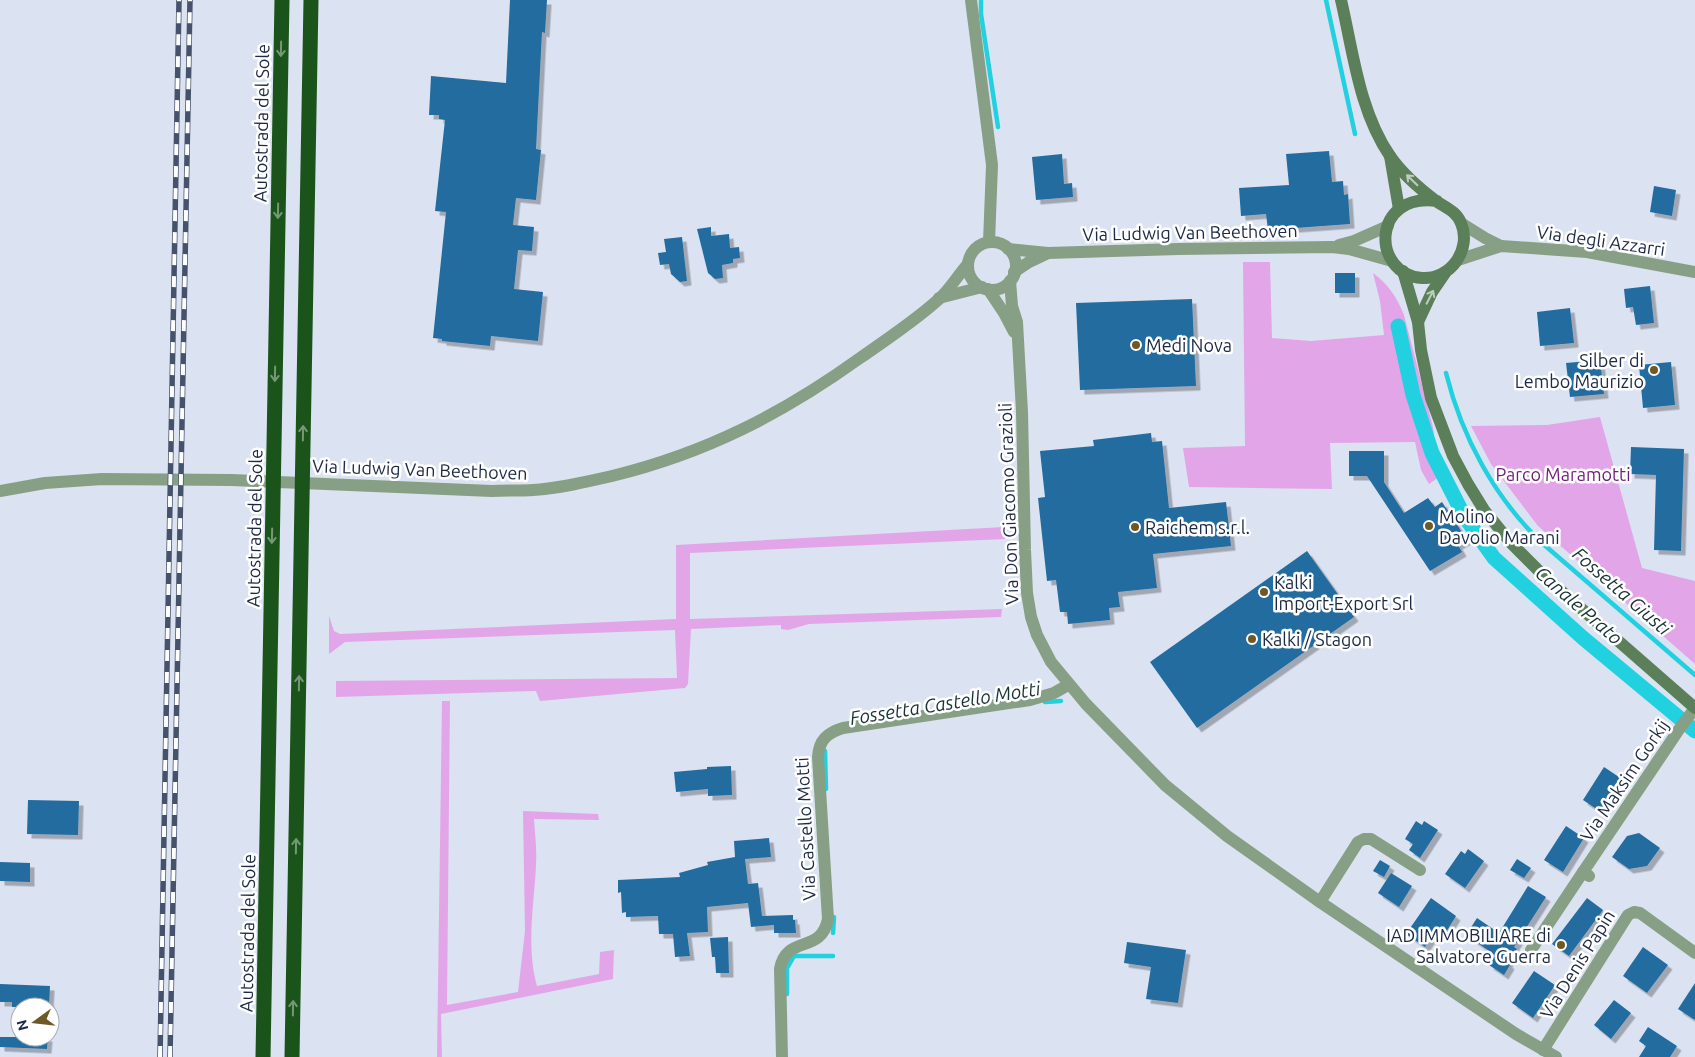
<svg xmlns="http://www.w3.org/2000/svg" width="1695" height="1057" font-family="Ubuntu,sans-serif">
<defs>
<filter id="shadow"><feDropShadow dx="4.5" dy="4.5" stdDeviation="0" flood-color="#0004"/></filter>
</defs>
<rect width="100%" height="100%" fill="#dbe2f1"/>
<g fill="#e2a6e8">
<path d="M 1243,262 L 1270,262 L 1272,338 L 1311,341 L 1384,335 L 1380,301 L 1373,273 C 1388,284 1397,297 1404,315 L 1433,427 L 1439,477 L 1429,484 L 1421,470 L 1415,442 L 1330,443 L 1332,489 L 1189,487 L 1183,448 L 1245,446 Z"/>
<polygon points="1600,417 1642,568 1695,581 1695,664 1538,526 1491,464 1471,426 1547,425"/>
<polygon points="1004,527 1005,539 690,553 690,619 1002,609 1001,617 809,624 788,630 781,629 781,625 691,629 688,684 685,688 540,701 536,691 336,697 336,681 677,678 675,630 345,642 329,654 329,616 334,631 340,634 676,619 676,545"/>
<path d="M 442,701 L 450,701 L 447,1005 L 518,992 L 525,931 L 523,811 L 598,814 L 599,820 L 534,819 C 535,834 537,850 536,866 C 534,905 526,947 537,986 L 599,974 L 600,952 L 614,950 L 613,979 L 441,1014 L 442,1057 L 437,1057 Z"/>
</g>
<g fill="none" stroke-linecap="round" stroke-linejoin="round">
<g stroke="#21d1df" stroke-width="4.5">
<polyline points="981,0 981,14 998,127"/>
<polyline points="1326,0 1355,134"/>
<path d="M 1446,373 C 1462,437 1494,497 1542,543 L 1695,675"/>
<polyline points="1045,702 1061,701"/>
<polyline points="825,751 826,789"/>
<polyline points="833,933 834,917"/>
<polyline points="787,994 787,968 794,956 833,956"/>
</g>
<polyline stroke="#21d1df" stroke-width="15" points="1398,326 1413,395 1432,453 1464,516 1494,558 1583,638 1695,731"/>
</g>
<g fill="#236c9f" filter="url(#shadow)">
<polygon points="510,0 547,0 545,33 542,32 536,149 541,150 536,200 516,198 513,225 534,227 532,251 518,250 514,289 543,292 538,341 491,336 490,346 442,341 442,339 433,338 446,212 435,211 445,120 439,119 439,115 429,115 431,76 506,83"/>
<polygon points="1329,151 1332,182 1343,181 1344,195 1348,194 1350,224 1268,230 1266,214 1241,216 1239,188 1289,185 1286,154"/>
<polygon points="1062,154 1064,184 1072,183 1073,197 1036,200 1032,157"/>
<polygon points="1654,186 1676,190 1672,216 1650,212"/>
<polygon points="711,227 711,236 729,234 730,248 739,247 740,258 733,259 733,263 722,265 723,278 715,279 708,273 697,229"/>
<polygon points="682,237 687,281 680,282 671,274 669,264 660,265 658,253 666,252 664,239"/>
<rect x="1335" y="273" width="20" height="20"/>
<polygon points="1650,286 1654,323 1636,325 1633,307 1626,308 1624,289"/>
<polygon points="1192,299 1196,386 1080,390 1076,303"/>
<polygon points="1570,308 1574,343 1540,346 1537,312"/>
<polygon points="1600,360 1604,394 1570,397 1566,363"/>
<polygon points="1671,362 1675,405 1643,408 1639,365"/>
<polygon points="1151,433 1152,442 1162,441 1169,508 1226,502 1231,546 1153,554 1157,588 1118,592 1120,607 1109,608 1110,620 1068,624 1067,612 1060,612 1056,580 1047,581 1038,498 1045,497 1040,451 1094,446 1093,440"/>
<polygon points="1631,447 1684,449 1681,551 1654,550 1656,475 1630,474"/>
<polygon points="1349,451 1384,451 1384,482 1404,513 1428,498 1435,507 1442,502 1467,540 1458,545 1462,552 1430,571 1367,476 1349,476"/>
<polygon points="1307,551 1354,617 1197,728 1150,662"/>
<polygon points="731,766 732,795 708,796 708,789 676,792 674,772 707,769 707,767"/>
<polygon points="1604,767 1622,779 1601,812 1583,800"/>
<polygon points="28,800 79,801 78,835 27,834"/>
<polygon points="1416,821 1422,825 1424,821 1438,830 1420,858 1409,850 1413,844 1405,839"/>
<polygon points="1566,826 1584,838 1563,872 1544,860"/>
<polygon points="1639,833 1660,848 1647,866 1629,869 1612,857 1627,836"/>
<polygon points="769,838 771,857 745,859 748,884 758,883 762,916 793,915 793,920 795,920 796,933 774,933 774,925 751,927 748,903 707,907 708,932 687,933 690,956 675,957 673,934 659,934 658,916 626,917 626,912 622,913 621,892 618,893 618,880 680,877 679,873 708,865 707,862 735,857 734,841"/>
<polygon points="1468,849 1484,861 1465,888 1445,874 1461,851 1465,854"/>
<polygon points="1517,859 1531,868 1524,878 1510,870"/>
<polygon points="1380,860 1390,866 1384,877 1373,871"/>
<polygon points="0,862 30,863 30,882 0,881"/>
<polygon points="1391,873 1412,886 1399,907 1378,893"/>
<polygon points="1528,886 1546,897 1514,947 1517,949 1508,963 1510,965 1504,975 1489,965 1495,955 1466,935 1477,918 1499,933"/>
<polygon points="1431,898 1456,916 1446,932 1439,927 1425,947 1406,934"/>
<polygon points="1587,898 1603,910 1569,956 1552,944"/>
<polygon points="728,937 729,973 716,973 715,957 712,957 710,938"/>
<polygon points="1127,942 1186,950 1178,1003 1146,999 1151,967 1124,963"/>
<polygon points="1643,947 1668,965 1647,993 1623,976"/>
<polygon points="1534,971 1555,985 1533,1018 1512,1003"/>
<polygon points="1695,983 1695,1020 1678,1009"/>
<polygon points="0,984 50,986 49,1007 12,1007 12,1002 0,1002"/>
<polygon points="1614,1000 1631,1013 1611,1039 1594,1025"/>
<polygon points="1648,1027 1677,1046 1670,1057 1639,1057 1646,1046 1639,1041"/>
<polygon points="0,1037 48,1037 47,1049 0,1047"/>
</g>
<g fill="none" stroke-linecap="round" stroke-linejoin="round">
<g stroke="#87a085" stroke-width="12">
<polyline points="971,0 992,165 989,242"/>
<polyline points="1010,281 1012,306 1017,322 1022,412 1025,550 1027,593 1031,617 1037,635 1051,662 1086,704 1165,785 1227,836 1320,902 1516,1034 1556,1057"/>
<polyline points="988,289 1004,313 1014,332"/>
<polyline points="1589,876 1583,872 1680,728 1695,708"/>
<polyline points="1320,902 1358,842 1364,839 1371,839 1420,870"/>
<polyline points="1531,950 1583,872"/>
<polyline points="1543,1050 1628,915 1634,912 1640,913 1695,953"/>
<path d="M 782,1057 L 780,969 C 786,934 821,955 828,919 L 818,757 C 819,740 827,733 843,728 L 1030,700 L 1054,693 L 1068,685"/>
</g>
<g stroke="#87a085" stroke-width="12">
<polyline points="1461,223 1485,238 1501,246"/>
<circle cx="992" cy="266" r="24"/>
<polyline points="1339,245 1354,241 1388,226"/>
<polyline points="1008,249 1048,253 1178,249 1332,247 1349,249 1392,261"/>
<polyline points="1458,260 1501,246 1587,252 1695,272"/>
<polyline points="1014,272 1029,262 1048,253"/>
<polyline points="939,298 982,287"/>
<path d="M 0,491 L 45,483 L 102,479 L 231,480 L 492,491 C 506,490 520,491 533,490 C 560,488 586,482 612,476 C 706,453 782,414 860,358 C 886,340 916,320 939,299 C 950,289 958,275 968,264"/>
</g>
<g stroke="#5b8059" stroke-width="12">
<path d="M 1341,0 C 1353,51 1359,111 1390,156 C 1401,172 1420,189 1436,201 C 1446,208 1456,211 1461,223 C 1472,249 1451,280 1422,278 C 1371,274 1371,192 1437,201"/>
<polyline points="1390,156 1399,209"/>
<polyline points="1403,271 1418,322 1421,350 1431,398 1453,456 1468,484 1484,510 1511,543 1544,576 1695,708"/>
<polyline points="1418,322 1432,292 1445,273"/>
</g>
<g stroke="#1a541b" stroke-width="15">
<polyline points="263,1057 282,0"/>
<polyline points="292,1057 311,0"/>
</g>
<g stroke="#46526b" stroke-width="5.5">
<g id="rail">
<polyline points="160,1057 179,0"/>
<polyline points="170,1057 190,0"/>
</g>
</g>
<use href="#rail" stroke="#fff" stroke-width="4" stroke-dasharray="11" stroke-linecap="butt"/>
</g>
<defs><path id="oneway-shaft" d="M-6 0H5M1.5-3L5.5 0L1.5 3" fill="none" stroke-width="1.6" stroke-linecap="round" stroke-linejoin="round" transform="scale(1.25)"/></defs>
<g stroke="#769876">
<use href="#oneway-shaft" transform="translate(281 49) rotate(91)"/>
<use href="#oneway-shaft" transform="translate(278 211) rotate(91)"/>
<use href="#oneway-shaft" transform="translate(275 374) rotate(91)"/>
<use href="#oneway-shaft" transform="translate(303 433) rotate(-89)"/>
<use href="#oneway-shaft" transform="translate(272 536) rotate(91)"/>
<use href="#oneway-shaft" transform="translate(299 683) rotate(-89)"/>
<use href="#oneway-shaft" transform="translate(296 846) rotate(-89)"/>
<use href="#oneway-shaft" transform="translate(293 1008) rotate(-89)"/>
</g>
<g stroke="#bdccbd">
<use href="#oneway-shaft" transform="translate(1412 180) rotate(-136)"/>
<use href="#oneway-shaft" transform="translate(1430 297) rotate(-63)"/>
</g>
<g fill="#6f5828" stroke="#fff" stroke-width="2">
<circle cx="1136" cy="345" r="5"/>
<circle cx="1654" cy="370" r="5"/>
<circle cx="1429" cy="526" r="5"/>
<circle cx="1135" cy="527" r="5"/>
<circle cx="1264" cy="592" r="5"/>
<circle cx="1252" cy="639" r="5"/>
<circle cx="1561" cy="945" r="5"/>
</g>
<g text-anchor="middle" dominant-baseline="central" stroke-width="5" stroke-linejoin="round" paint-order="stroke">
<g font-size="18" fill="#1d2a46" stroke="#fff">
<text transform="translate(261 123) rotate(-89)">Autostrada del Sole</text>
<text transform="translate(1190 232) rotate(-1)">Via Ludwig Van Beethoven</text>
<text transform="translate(1601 240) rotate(8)">Via degli Azzarri</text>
<text transform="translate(420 469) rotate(2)">Via Ludwig Van Beethoven</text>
<text transform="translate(1008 504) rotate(-92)">Via Don Giacomo Grazioli</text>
<text transform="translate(254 528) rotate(-89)">Autostrada del Sole</text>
<text transform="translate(1624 780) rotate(-56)">Via Maksim Gorkij</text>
<text transform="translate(805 829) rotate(-93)">Via Castello Motti</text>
<text transform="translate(247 933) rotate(-89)">Autostrada del Sole</text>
<text transform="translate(1577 964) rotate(-58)">Via Denis Papin</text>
</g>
<g font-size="18" fill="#1d2a46" stroke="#fff" text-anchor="start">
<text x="1146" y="345">Medi Nova</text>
<text x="1644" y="360" text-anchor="end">Silber di<tspan x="1644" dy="21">Lembo Maurizio</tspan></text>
<text x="1439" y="516">Molino<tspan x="1439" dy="21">Davolio Marani</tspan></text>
<text x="1145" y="527">Raichem s.r.l.</text>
<text x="1274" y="582">Kalki<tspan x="1274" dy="21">Import-Export Srl</tspan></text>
<text x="1262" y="639">Kalki / Stagon</text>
<text x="1551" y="935" text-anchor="end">IAD IMMOBILIARE di<tspan x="1551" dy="21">Salvatore Guerra</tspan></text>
</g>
<g font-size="18" fill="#701e79" stroke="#fff">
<text x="1563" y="474">Parco Maramotti</text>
</g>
<g font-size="19" font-style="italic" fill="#193335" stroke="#fff">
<text transform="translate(1622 591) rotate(41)">Fossetta Giusti</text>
<text transform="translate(1579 605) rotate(41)">Canale Prato</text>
<text transform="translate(945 703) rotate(-9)">Fossetta Castello Motti</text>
</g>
</g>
<g transform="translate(35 1022) rotate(255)"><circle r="24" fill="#ffffff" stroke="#a5aab5"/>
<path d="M0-4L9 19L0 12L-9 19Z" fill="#6f5828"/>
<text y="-8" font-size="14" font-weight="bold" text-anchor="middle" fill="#1d2a46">N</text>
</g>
</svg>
